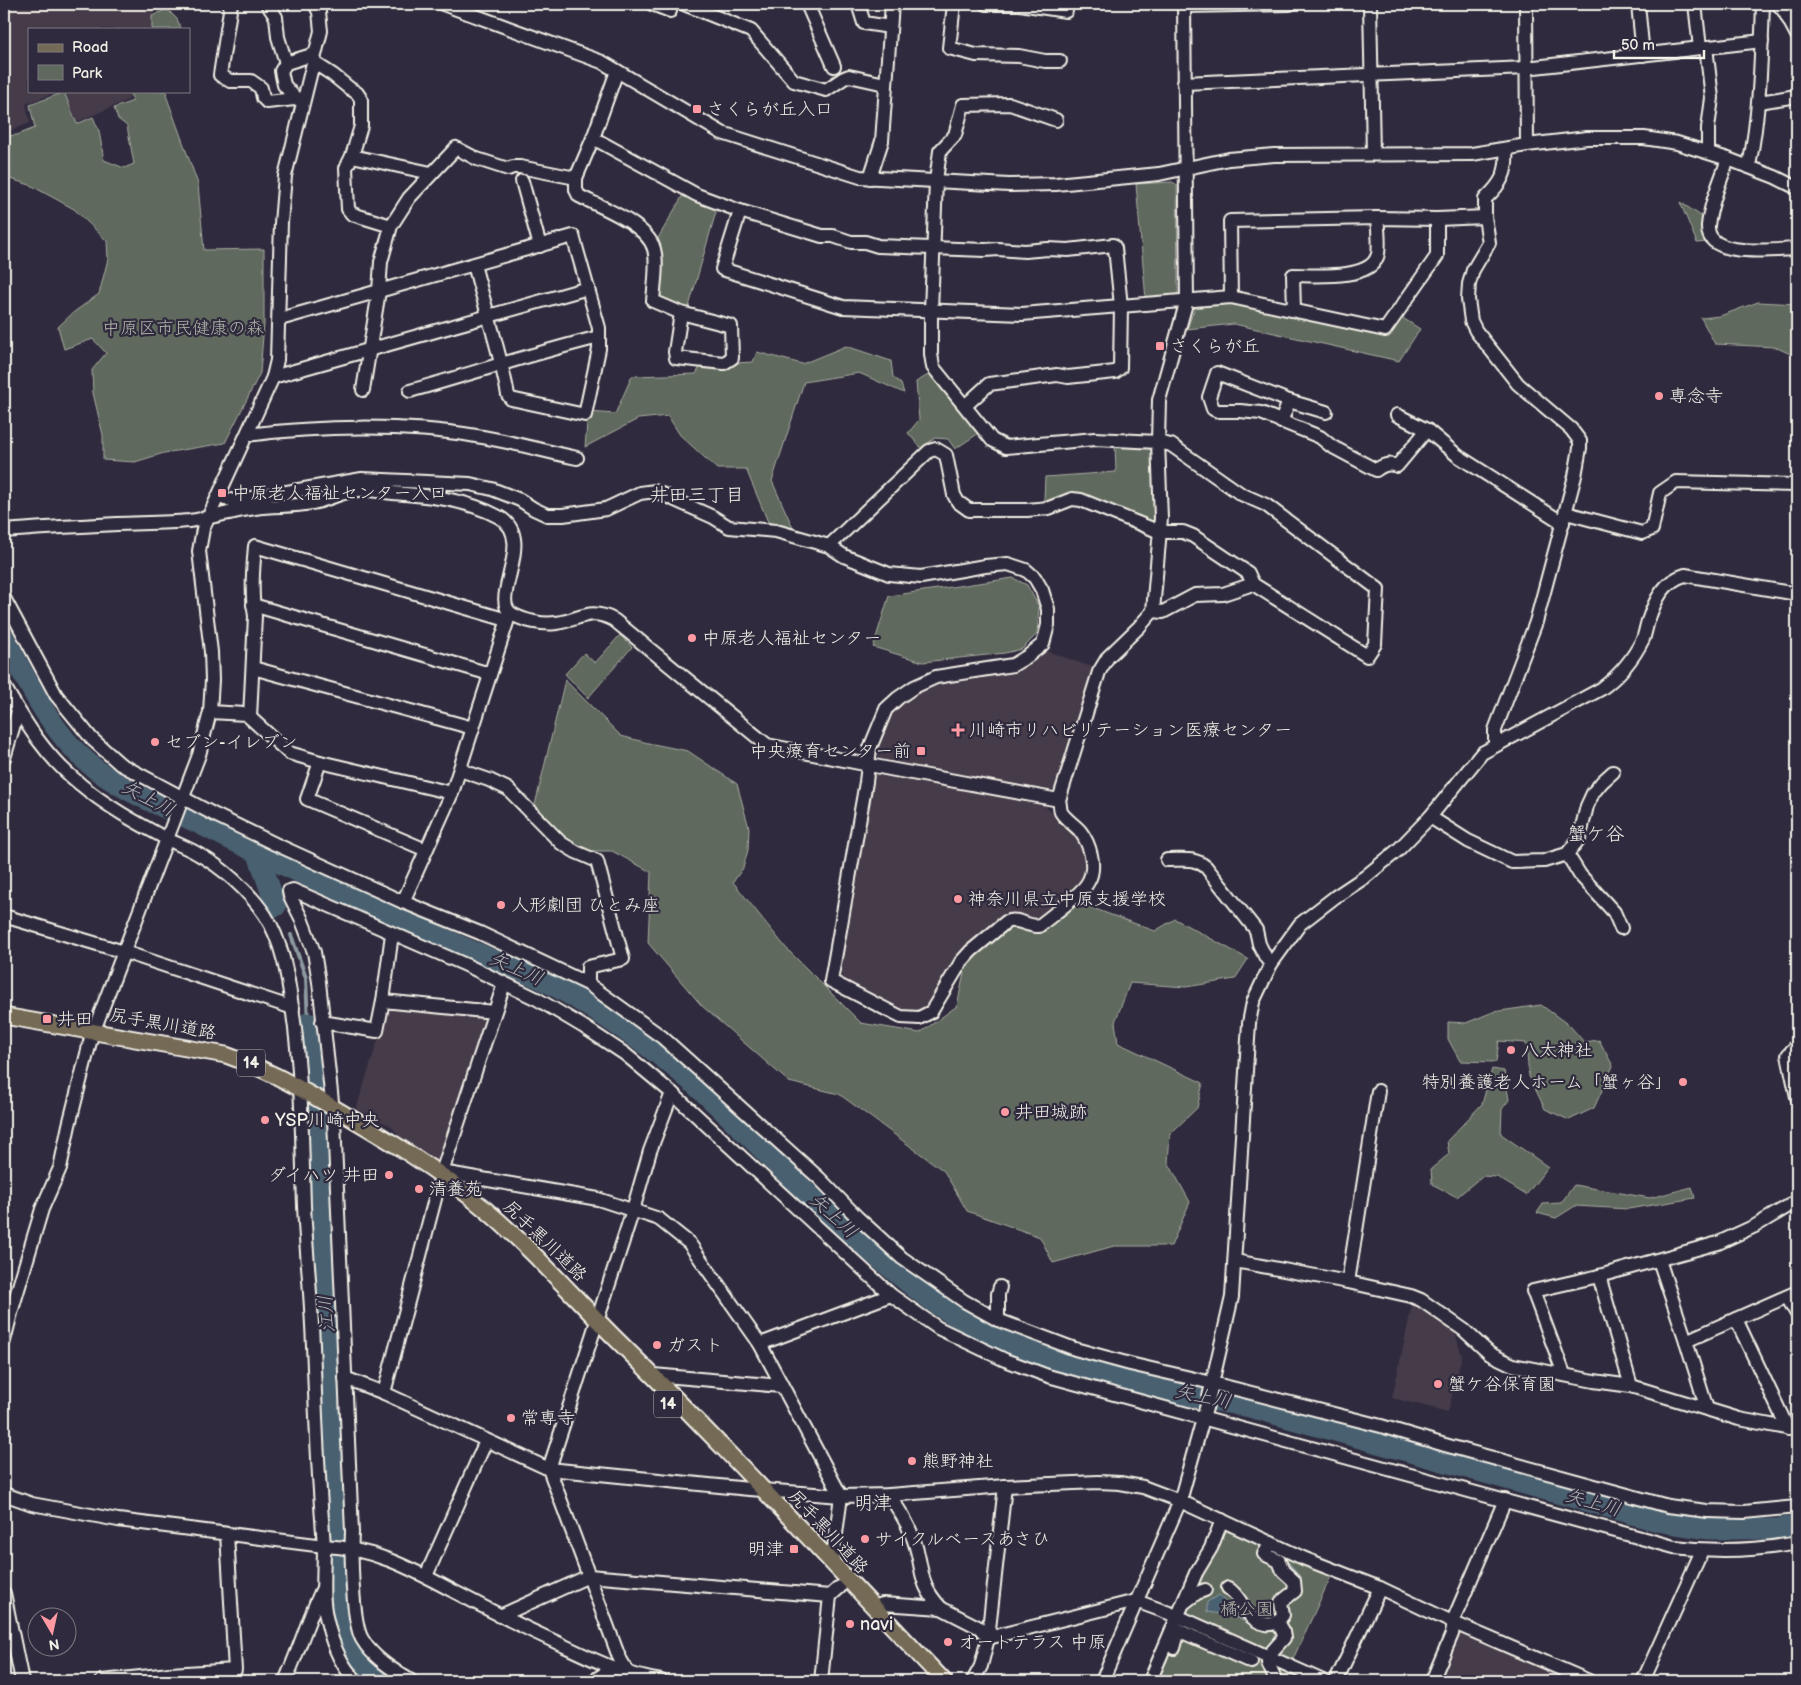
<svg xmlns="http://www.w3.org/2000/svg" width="1801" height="1685" font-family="'Balsamiq Sans','Klee One',sans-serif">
<rect width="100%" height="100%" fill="#2f2a3d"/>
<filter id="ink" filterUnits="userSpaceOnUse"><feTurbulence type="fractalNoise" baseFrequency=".02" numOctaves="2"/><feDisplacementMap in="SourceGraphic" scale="10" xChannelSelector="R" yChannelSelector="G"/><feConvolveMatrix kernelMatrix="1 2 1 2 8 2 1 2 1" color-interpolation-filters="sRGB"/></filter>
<g filter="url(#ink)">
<g fill="#443a4a">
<polygon points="4,4 158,4 153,12 153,29 29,29 29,91 60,91 26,104 30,123 4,133"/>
<polygon points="64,91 133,91 128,100 77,122"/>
<polygon points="1044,650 1092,667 1057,787 1049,792 882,762 875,752 884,723 893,711 902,701 929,684 1021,667 1035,661"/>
<polygon points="879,773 1042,803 1075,835 1083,847 1088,862 1084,882 1039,923 1008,918 923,1012 908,1015 845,983 841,974 840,962 872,777"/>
<polygon points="389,1005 485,1015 489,1022 443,1162 437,1165 406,1144 391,1126 356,1109"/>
<polygon points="1412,1305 1454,1329 1462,1356 1448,1412 1392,1398"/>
<polygon points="1459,1631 1574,1681 1437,1681"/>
</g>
<g fill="#5f695d" stroke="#aaada2">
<polygon points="167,9 177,19 181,29 152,29 152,16"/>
<polygon points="129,91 167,91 166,95 198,184 204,250 264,249 264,324 260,373 225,443 164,453 135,462 103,460 103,435 93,393 92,370 106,353 93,339 64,349 58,327 74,312 99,294 108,259 107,241 74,209 30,185 4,177 4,136 17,135 35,128 30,105 64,92 77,124 93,117 99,131 104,160 124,168 134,164 127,126 118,119 114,108 133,101"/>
<polygon points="1172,182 1177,185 1178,294 1175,297 1146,300 1136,184"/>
<polygon points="683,195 717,208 688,310 663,300 659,295 657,240"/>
<path d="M 1680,202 L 1704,218 C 1703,227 1702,234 1707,242 L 1697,243 Z"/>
<polygon points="1758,302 1797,304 1797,357 1775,347 1715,344 1701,318 1720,316"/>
<polygon points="1236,303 1387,337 1401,317 1420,329 1399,361 1234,324 1187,329 1195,307"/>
<polygon points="846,346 891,361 893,377 901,384 904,393 859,373 804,382 772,481 793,528 768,522 746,469 717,469 680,435 668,416 638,419 585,447 588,412 615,414 632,376 696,374 701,365 753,362 757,352 802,364"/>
<polygon points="930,374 979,433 955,449 948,439 935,438 921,448 908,433 919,420 916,382"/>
<polygon points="1115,444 1151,447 1156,451 1157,520 1150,525 1077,494 1046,504 1044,499 1045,477 1116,472"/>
<polygon points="1013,578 1027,585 1039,607 1037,634 1022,649 1005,653 923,662 873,647 889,596"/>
<polygon points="620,635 632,647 588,698 565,674 584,653 595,663"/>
<path d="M 565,680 L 621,736 L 648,743 L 688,751 L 737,784 L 749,828 L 748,850 L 743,868 L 733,882 L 786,948 L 861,1023 L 920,1033 L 957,1006 L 965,968 L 981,951 L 1011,926 C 1021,925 1026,931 1034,933 C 1046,934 1067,910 1076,902 L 1155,931 L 1175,919 L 1248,959 L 1235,979 L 1186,987 L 1130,983 L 1115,1022 L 1118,1043 L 1203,1083 L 1197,1108 L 1170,1134 L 1168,1162 L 1190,1202 L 1171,1246 L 1114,1246 L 1053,1263 L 1040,1237 L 967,1211 L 944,1171 L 839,1094 L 789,1082 L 702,1006 L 648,943 L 651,872 L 612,851 L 578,851 L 535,805 Z"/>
<polygon points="1541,1005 1570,1026 1584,1042 1599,1040 1613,1066 1594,1108 1569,1120 1545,1109 1529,1076 1526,1043 1499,1041 1496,1062 1460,1061 1448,1039 1448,1022 1466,1023 1493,1012"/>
<polygon points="1492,1069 1504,1071 1509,1100 1502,1109 1501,1134 1548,1167 1526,1195 1497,1177 1482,1176 1457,1197 1432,1184 1431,1169 1449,1154 1447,1141 1482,1104"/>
<polygon points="1574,1185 1650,1198 1692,1187 1695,1198 1628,1209 1575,1206 1556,1218 1537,1213 1543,1204 1561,1203"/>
<polygon points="1216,1524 1332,1574 1288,1670 1310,1681 1146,1681"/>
</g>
<polygon fill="#486171" stroke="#8d9ba1" points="1219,1595 1230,1608 1228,1615 1207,1612 1207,1602"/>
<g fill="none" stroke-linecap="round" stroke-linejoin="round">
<g stroke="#8d9ba1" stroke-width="4">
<polyline points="291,935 306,978 308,1023"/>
<polyline points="1286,1562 1300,1578 1300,1582"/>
<polyline points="1229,1612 1256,1626"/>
</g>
<g stroke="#486171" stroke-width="21">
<path d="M 4,638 C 27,681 49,729 87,762 C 121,792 166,807 206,827 C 288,869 374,907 458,945 C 488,958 519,969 549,983 C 575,996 601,1014 626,1031 C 685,1070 733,1120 783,1170 C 812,1198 842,1226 872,1252 C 901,1277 929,1301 962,1320 C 1049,1367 1152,1390 1249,1407 L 1657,1521 L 1709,1529 L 1777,1529 L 1797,1526"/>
<polyline points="258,854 276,906"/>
<polyline points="308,1023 316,1129 326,1342 334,1422 338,1496 335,1568 337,1601 342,1625 351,1649 363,1664 383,1681"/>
</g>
<g stroke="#f4f1e8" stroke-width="16">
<g id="minor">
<polyline points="231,4 220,75 230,81 251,81 261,88 263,98 267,102 304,98"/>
<polyline points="267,4 276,17 278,37 286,63"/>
<polyline points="443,4 602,62 722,133 860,177 1009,185 1056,184 1159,174 1229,159 1274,155 1472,154 1527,145 1587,138 1644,138 1677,143 1728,159 1775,177 1797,188"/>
<polyline points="652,4 670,11"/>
<polyline points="684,4 751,31 794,81 826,90 844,78 849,76 885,84"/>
<polyline points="807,4 834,66"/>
<polyline points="858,4 864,23 890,27"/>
<polyline points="954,4 949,48 976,55 1019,56 1045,61 1060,61"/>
<polyline points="986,4 1020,4 1066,11"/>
<polyline points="1370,4 1373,154"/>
<polyline points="1526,4 1527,145"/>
<polyline points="1638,4 1643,55"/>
<polyline points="1695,4 1700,48"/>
<polyline points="1778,4 1784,11 1797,35"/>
<polyline points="1184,6 1290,4"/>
<polyline points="1706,47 1712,98 1708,128 1708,152"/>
<polyline points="313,62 333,75 349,88 357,93 361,99 361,126 352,156 346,168 348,209 352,214 391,226"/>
<path d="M 617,71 L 593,138 L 576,178 L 576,190 L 579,196 C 601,207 647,224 654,249 C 658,263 654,286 653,301 L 681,313 L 731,326 L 732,358 L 724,363 L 676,358 L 675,352 L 681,313"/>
<polyline points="1184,83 1526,68 1762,41"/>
<polyline points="296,99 284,85 281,71 286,63 315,54"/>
<polyline points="1759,102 1797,96"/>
<polyline points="593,138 697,195 740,211 822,236 833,236 851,242 865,242 878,246 985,250 998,249 1025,251 1048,249 1068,250 1113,245 1115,248 1121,306 1120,368 1115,372 1068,377 1057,375 989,384 965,406"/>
<polyline points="352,156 431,173"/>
<path d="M 1728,159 C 1721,180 1710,204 1708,226 C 1706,260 1778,249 1797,249"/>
<path d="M 1749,166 C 1760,112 1761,59 1763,4"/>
<polyline points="870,178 882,141 892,4"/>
<polyline points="522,181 540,246"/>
<polyline points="740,211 722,269 843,307 1022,314 1231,297 1385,330 1437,256 1437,219"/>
<polyline points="1231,297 1230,221 1377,218 1437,219 1485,217"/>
<path d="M 1294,310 L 1293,275 C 1314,275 1369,280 1377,257 C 1380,251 1378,227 1377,218"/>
<path d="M 280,319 L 573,236 L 599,328 L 599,349 L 585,415 L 511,399 L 508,395 C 500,351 485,308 474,264"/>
<polyline points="273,377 588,288"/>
<polyline points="363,390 379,291 381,262 391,226 409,198 456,148 477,159 508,169 513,167 520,167 576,178"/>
<path d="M 410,391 C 473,373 535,353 599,337"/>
<polyline points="1289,401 1326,412"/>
<polyline points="1397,415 1427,430 1458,456 1563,523"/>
<path d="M 1281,422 L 1289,401 L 1217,373 L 1209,397 L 1213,409 L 1218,411 L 1240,411 L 1261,413 L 1320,437 L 1331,446 L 1376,470 C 1383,465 1388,463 1397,466 L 1427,430"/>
<path d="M 247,435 C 318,426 405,424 476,436 C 510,441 543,451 577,458"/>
<path d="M 218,497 L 234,501 L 362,479 L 470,484 L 492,489 L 520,500 L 534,509 L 547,515 L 563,515 L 606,509 L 640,493 L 655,491 L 713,517 L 729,527 L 776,531 L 829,546 L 844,556 L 889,574 L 921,577 L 985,566 L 1008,564 L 1026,570 L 1035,578 L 1042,590 L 1048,609 L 1048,625 L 1043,644 L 1028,656 L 1013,665 L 936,677 L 914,687 L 898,698 L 886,709 L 870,748 L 866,782 L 831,981 L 901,1017 L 919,1018 L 931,1012 L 961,962 L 971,951 L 1006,922 C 1018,917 1027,927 1039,926 C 1051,916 1082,894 1088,882 C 1097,867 1090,844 1080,831 C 1075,825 1065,819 1061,812 C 1060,809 1060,803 1059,800 L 1099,672 L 1108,657 L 1139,627 L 1153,611 L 1161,518 L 1158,442 L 1159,400 L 1187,300 L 1184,4"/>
<polyline points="1566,513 1642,533 1652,529 1660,493 1676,482 1797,485"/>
<path d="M 4,531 C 41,528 79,526 117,524 C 141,523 165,523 189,521 C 211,518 233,511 255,508 C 274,505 293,507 312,503 C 328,500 343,491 359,490 C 370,489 382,492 393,493 C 430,496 466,499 499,517 C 538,539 488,600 512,614 C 524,621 543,625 556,623 C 580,620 589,607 614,620 L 767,745 L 895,770 L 1059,800"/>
<polyline points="829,546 929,451 936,449 946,455 954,495 958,502 969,510 1027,510 1049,508 1072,499 1081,500 1160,532 1183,532 1193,536 1248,573 1253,584 1367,656 1375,644 1378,589 1266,505 1241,494 1171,445 1158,442 1095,439 1006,447 992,440 933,367 931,354 931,311 936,181 940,151 955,135 963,105 1010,104 1056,120"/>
<polyline points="4,598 56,695 92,739 120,764 215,815 275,844 403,902 480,933 588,984 662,1037 819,1178 858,1218 902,1258 964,1301 998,1320 1075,1349 1130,1364 1212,1383 1381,1426 1445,1445 1668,1506 1707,1511 1744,1512 1797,1507"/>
<polyline points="253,605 490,674"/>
<polyline points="1153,611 1163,612 1195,595 1223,594 1253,584"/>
<polyline points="253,668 473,728"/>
<path d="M 4,686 C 26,724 45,756 80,784 C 106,806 137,823 167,839 C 177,844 188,848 198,854 C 222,867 249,891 265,915 C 282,941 288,976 292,1007 C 302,1071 302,1141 304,1206 C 306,1246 310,1286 312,1325 C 315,1381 316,1436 320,1491 C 321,1509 323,1529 324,1547 C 324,1572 321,1597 327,1621 C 332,1643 340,1666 357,1681"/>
<polyline points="210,712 246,714 289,753 320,762 452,793"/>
<path d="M 250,717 L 255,616 C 251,593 253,569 255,546 L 507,620"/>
<path d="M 1495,745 L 1495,730 L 1536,622 L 1575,476 L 1580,448 L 1580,441 L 1571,429 L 1518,384 L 1476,331 L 1471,321 L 1468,299 L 1469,284 L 1473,270 L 1489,243 L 1485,217 L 1485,199 C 1502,183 1508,172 1506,149"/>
<polyline points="4,758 18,711"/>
<polyline points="320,762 307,799 426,850"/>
<polyline points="460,770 489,780 508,789 561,843 576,852 597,861 623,959 588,967 588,984"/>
<polyline points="1430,817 1468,841 1512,862 1544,861 1567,854 1579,839 1587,806 1593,793 1602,782 1613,772"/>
<polyline points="1567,854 1580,875 1614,912 1621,928"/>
<path d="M 1167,860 C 1182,860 1194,857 1206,867 L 1256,930 L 1259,944 L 1266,958 L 1271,964"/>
<polyline points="403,902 452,793 510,613"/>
<polyline points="4,916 124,952 293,1008"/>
<polyline points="383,1001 494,1012"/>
<polyline points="322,1022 377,1031 383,1001 392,934"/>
<polyline points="1797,1045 1788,1055 1797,1097"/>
<polyline points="442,1172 598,1199 659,1219 689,1243 760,1344 841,1496 832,1564"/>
<polyline points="1659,1260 1686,1341 1707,1409"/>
<polyline points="1235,1261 1348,1282 1411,1296 1421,1300 1464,1330 1490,1354 1513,1365 1594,1381 1631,1386 1739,1419 1797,1430"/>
<polyline points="1599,1276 1631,1386"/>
<polyline points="1348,1282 1378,1091"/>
<polyline points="1787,1297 1797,1314"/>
<polyline points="1736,1319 1788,1429"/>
<polyline points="998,1320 998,1294 1000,1287"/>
<polyline points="4,1341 11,1313 42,1209 60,1168 69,1125 91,1038 199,755 210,712 212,680 211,652 199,551 203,529 273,377 277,360 281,223 285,176 321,31 319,12 315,4"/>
<polyline points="1686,1341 1797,1292"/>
<polyline points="760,1344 891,1295"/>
<polyline points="1564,1374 1533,1291 1599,1276 1718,1243 1755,1226 1797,1201"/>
<polyline points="653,1375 781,1386"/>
<polyline points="345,1378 384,1393 549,1469 749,1489 841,1496 889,1495 1005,1486 1098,1482 1120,1483 1143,1487 1180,1501 1303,1558 1380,1588 1454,1623 1589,1681"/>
<polyline points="384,1393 442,1172 504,984"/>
<path d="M 4,1494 L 32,1504 L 118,1520 L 324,1546 C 374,1548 412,1569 455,1592 C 489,1610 523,1627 558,1643 C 592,1659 624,1675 661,1681"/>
<path d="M 889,1495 C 900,1511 911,1528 916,1547 C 924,1575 919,1584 941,1608"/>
<polyline points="426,1576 486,1441"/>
<path d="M 1228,1588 C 1244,1598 1244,1620 1266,1624 C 1274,1625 1278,1622 1283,1615 L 1281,1602 L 1295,1591 L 1294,1581 L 1283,1571 L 1279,1561 L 1264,1554 L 1271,1543"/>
<polyline points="4,1593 22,1681"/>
<polyline points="1184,1603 1197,1593 1205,1590"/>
<polyline points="873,1607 883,1604 941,1608 980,1628 988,1638 1136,1601 1177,1616 1323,1681"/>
<polyline points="500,1616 589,1576 830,1596"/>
<polyline points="1173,1628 1251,1662"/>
<polyline points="1174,1648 1179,1630"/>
<polyline points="1267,1657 1284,1638 1283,1632 1277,1622"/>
<polyline points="1270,1658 1268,1663 1276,1681"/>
<polyline points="631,1678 619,1657 549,1469 633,1210 650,1151 672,1093"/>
<polyline points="102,1681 170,1674 235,1670 227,1534"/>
<path d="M 285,1681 C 299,1651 308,1618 323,1588"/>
<path d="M 411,1681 C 393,1670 373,1658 362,1639 C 352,1622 351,1553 352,1532 L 334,1120 L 319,982 L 314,952 L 301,918 L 290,896 L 289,891 L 293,890 L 466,965 L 537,999 L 584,1027 L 625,1054 L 672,1093 L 891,1295 L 938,1328 L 1005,1360 L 1048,1376 L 1674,1547 C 1715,1552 1756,1551 1797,1543"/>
<polyline points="593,1681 612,1669"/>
<polyline points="821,1681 830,1596 840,1587"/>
<polyline points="973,1681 981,1666 988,1638 1005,1486"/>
<path d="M 1102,1681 L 1180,1501 L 1208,1401 L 1232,1297 L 1249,1023 L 1253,1002 L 1271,964 L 1300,924 L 1335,897 L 1365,877 L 1398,850 L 1430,817 L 1482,753 L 1601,689 C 1619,676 1633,659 1643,639 C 1645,634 1646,627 1648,621 C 1655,600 1664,581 1685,575 L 1797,594"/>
<polyline points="1150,1681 1196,1573 1211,1548 1222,1520"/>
<polyline points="1336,1681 1380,1588"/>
<polyline points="1432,1681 1452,1634 1455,1616 1505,1500"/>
<polyline points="1643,1681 1700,1555 1700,1550"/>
</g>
</g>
<g stroke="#f4f1e8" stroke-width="19">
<path id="major" d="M 4,1016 L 226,1055 C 267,1069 297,1087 334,1108 C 387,1139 439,1170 486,1210 C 532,1249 571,1294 613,1336 C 727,1448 834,1566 944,1681"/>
</g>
<use href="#minor" stroke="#2f2a3d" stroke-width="12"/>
<use href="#major" stroke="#756a55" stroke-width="15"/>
</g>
</g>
<g fill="#ff9aa2" stroke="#2f2a3d" stroke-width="2">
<rect x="692" y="104" width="10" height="10" rx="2.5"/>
<rect x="1155" y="341" width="10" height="10" rx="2.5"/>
<circle cx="1659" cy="396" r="5"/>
<rect x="217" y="488" width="10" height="10" rx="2.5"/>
<circle cx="692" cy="638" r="5"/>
<path d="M955.5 722.5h5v5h5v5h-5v5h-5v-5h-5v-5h5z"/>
<circle cx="155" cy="742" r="5"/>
<rect x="916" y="746" width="10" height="10" rx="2.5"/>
<circle cx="958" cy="899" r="5"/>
<circle cx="501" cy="905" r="5"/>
<rect x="42" y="1014" width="10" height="10" rx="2.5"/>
<circle cx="1511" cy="1050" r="5"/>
<circle cx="1683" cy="1082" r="5"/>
<circle cx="1005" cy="1112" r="5"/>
<circle cx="265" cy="1120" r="5"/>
<circle cx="389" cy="1175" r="5"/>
<circle cx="419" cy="1189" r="5"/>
<circle cx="657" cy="1345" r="5"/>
<circle cx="1438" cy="1384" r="5"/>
<circle cx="511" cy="1418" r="5"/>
<circle cx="912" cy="1461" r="5"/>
<circle cx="865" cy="1539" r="5"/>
<rect x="789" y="1544" width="10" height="10" rx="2.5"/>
<circle cx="850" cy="1624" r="5"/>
<circle cx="948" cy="1642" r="5"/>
</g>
<g text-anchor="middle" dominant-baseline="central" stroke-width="4.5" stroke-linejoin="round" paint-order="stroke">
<g fill="#2f2a3d" stroke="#b9b5b5" stroke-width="1">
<rect x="237" y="1049.5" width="28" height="27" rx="4"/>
<rect x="654" y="1390.5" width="28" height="27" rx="4"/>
</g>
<g font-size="16" font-weight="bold" fill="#f4f1e8">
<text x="251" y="1063">14</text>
<text x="668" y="1404">14</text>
</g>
<g font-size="18" fill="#f4f1e8" stroke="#2f2a3d" text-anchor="start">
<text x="707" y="109">さくらが丘入口</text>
<text x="1170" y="346">さくらが丘</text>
<text x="1669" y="396">専念寺</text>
<text x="232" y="493">中原老人福祉センター入口</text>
<text x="702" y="638">中原老人福祉センター</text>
<text x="969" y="730">川崎市リハビリテーション医療センター</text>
<text x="165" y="742">セブン-イレブン</text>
<text x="911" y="751" text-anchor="end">中央療育センター前</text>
<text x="968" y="899">神奈川県立中原支援学校</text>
<text x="511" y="905">人形劇団 ひとみ座</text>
<text x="57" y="1019">井田</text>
<text x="1521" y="1050">八太神社</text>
<text x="1673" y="1082" text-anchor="end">特別養護老人ホーム「蟹ヶ谷」</text>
<text x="1015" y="1112">井田城跡</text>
<text x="275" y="1120">YSP川崎中央</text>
<text x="379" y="1175" text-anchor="end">ダイハツ 井田</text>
<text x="429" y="1189">清養苑</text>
<text x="667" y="1345">ガスト</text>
<text x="1448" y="1384">蟹ケ谷保育園</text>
<text x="521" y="1418">常専寺</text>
<text x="922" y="1461">熊野神社</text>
<text x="875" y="1539">サイクルベースあさひ</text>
<text x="784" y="1549" text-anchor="end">明津</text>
<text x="860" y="1624">navi</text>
<text x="958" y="1642">オートテラス 中原</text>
</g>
<g font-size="18" fill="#b1b4a9" stroke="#2f2a3d">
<text x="183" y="328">中原区市民健康の森</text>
<text x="1247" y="1609">橘公園</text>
</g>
<g font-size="18" fill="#f4f1e8" stroke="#2f2a3d">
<text transform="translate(163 1024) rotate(10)">尻手黒川道路</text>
<text transform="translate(545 1241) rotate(44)">尻手黒川道路</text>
<text transform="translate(828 1532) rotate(47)">尻手黒川道路</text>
</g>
<g font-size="19" fill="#f4f1e8" stroke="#2f2a3d">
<text x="697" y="495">井田三丁目</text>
<text x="1596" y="834">蟹ケ谷</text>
<text x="873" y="1503">明津</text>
</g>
<g font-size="19" font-style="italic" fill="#afb7b8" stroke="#2f2a3d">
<text transform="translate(148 799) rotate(28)">矢上川</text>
<text transform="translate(516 969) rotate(24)">矢上川</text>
<text transform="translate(833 1216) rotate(42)">矢上川</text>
<text transform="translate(327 1314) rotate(-94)">江川</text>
<text transform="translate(1203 1397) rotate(12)">矢上川</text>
<text transform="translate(1593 1503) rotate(16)">矢上川</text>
</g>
</g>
<rect width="1801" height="1685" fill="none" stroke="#2f2a3d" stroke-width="20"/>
<rect x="10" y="10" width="1781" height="1665" fill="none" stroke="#f4f1e8" stroke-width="2" filter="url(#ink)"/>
<rect x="28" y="28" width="162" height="65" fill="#2f2a3d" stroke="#7e7a81"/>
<rect x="38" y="44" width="25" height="8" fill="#756a55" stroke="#7e7a81"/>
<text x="72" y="52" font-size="15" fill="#f4f1e8">Road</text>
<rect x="38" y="65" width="25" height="15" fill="#5f695d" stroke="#7e7a81"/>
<text x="72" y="78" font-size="15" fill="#f4f1e8">Park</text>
<g transform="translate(52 1632) rotate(171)"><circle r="24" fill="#2f2a3d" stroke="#7e7a81"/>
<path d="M0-4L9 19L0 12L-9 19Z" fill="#ff9aa2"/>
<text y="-8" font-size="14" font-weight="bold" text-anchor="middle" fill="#f4f1e8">N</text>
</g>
<path d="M1614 50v8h90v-8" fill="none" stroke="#f4f1e8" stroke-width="2.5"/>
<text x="1621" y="50" font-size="15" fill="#f4f1e8" stroke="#2f2a3d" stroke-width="4" paint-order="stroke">50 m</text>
</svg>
